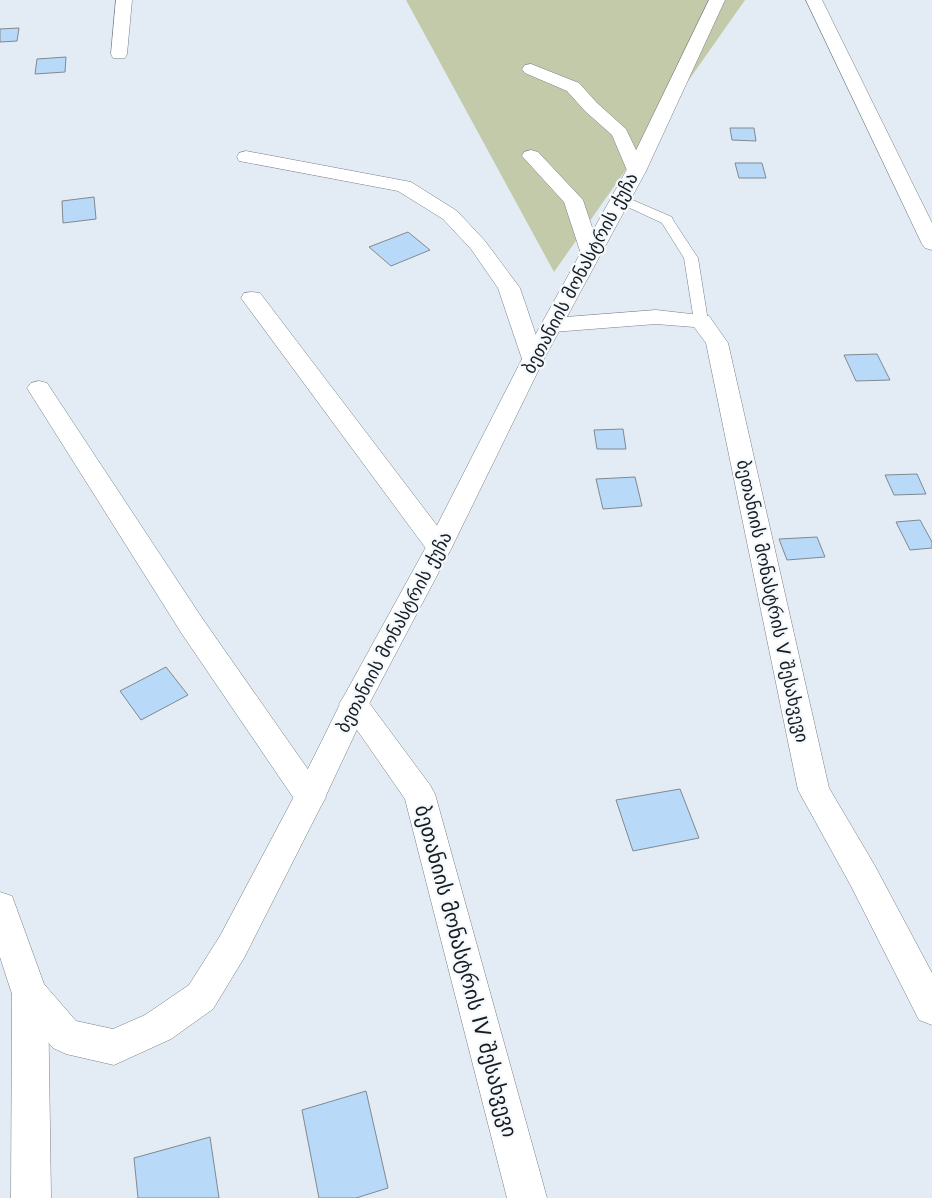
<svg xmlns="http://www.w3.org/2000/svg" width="932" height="1198" font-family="'DejaVu Sans','Noto Sans Georgian',sans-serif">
<rect width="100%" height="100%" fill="#e3ecf4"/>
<polygon fill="#c2caa9" points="406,0 745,0 554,272"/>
<g fill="#b8daf8" stroke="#818990">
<polygon points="19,28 17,41 0,42 0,29"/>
<polygon points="66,57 65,72 35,74 37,59"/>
<polygon points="730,128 754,128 756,141 732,140"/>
<polygon points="735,163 762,163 766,178 739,178"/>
<polygon points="94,197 96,219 63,223 62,201"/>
<polygon points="408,232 430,250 391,266 369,247"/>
<polygon points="877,354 890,380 856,381 844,355"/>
<polygon points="623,429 626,449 597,449 594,430"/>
<polygon points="917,474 926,494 894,495 885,475"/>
<polygon points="635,477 642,506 603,509 596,479"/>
<polygon points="920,520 932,542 932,548 910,550 896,522"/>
<polygon points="817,537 825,557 787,560 779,539"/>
<polygon points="166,667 188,695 141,720 120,691"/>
<polygon points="680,789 699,838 633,851 616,800"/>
<polygon points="366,1091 388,1188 356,1198 319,1198 302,1110"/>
<polygon points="210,1137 219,1198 138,1198 134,1158"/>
</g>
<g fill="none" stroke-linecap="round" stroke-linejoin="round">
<g stroke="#798087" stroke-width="1">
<polygon id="service" points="621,195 672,217 673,220 698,258 708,321 706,324 696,324 694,321 684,258 662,223 617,202 615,199 617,196"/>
</g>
<g stroke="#798087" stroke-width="1">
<g id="minor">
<polygon points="116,0 132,0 127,54 125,58 113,58 111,54"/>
<polygon points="806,0 822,0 932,223 932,250 925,248 922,244"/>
<polygon points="531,64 579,83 597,103 626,129 646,171 643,175 636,177 629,175 612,135 585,111 567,91 525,73 522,69 525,65"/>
<polygon points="531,150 538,152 583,200 601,254 598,258 591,260 584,258 581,254 564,202 522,156 524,152"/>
<polygon points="246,151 411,182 457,211 485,241 520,288 544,359 541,364 533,366 525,364 522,359 498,288 471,249 443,219 398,191 239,161 237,157 239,153"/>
<polygon points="252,292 260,293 448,540 452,547 448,554 439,556 430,554 241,298 244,293"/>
<polygon points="656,310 709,316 728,343 829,788 875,866 932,973 932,1025 919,1020 851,886 798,790 706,343 694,327 656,324 553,332 545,330 542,325 545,320 553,318"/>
<polygon points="39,381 47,383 202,618 321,788 326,797 321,806 310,810 299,806 182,634 27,388 31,383"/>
<polygon points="354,692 364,696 430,785 435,794 547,1198 507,1198 405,799 339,704 344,696"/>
<polygon points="30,977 42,982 48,994 51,1198 11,1198 12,994 18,982"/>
</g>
</g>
<g stroke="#798087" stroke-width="1">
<polygon id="tertiary" points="709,0 725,0 646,171 544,359 452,547 368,706 321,806 244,958 213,1009 171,1039 114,1065 66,1054 53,1048 18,1006 12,994 0,957 0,892 12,896 44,984 76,1021 113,1029 145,1015 189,985 220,936 298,789 344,696 426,547 522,359 626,171"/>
</g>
<use href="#service" fill="#fff" fill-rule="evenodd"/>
<use href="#minor" fill="#fff" fill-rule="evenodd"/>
<use href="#tertiary" fill="#fff" fill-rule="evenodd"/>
</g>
<g text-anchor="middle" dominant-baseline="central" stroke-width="4.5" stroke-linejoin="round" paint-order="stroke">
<g font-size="18" fill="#191c1f" stroke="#f4f9fe">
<text transform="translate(580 273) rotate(-62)">ბეთანიის მონასტრის ქუჩა</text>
<text transform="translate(773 601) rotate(78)">ბეთანიის მონასტრის V შესახვევი</text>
<text transform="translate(394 632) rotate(-62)">ბეთანიის მონასტრის ქუჩა</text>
</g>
<g font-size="21" fill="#191c1f" stroke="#f4f9fe">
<text transform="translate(466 971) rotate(75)">ბეთანიის მონასტრის IV შესახვევი</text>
</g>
</g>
</svg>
